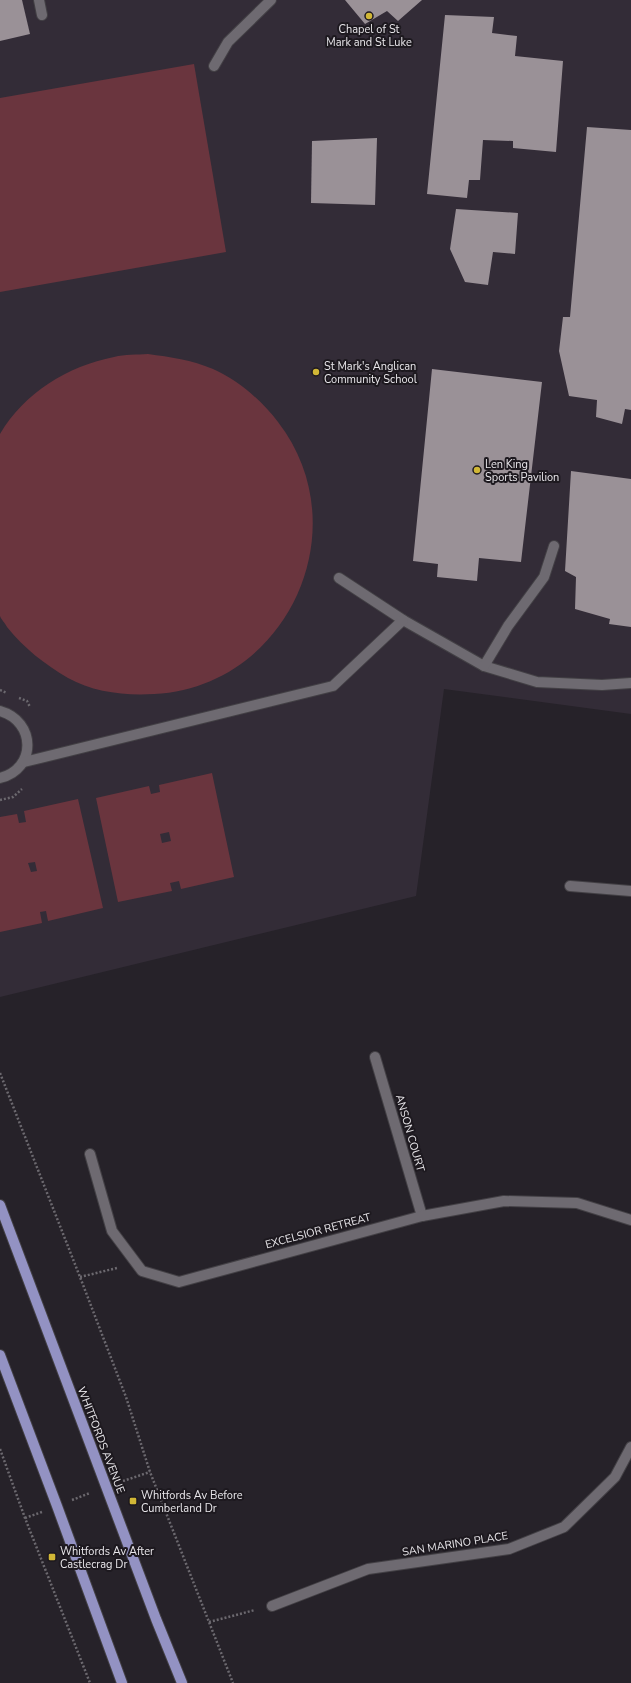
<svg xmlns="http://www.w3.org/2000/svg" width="631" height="1683" font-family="'Nunito Sans',sans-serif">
<rect width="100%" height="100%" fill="#262229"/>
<polygon fill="#332c37" points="0,0 631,0 631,714 444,689 416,896 0,997"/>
<g fill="#6a353e" fill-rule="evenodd">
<polygon points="194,64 226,252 0,292 0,98"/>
<path d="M 148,354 C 170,357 192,360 213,369 C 238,380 261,400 278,422 C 360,528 288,687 154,694 C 125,696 93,692 68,678 C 43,663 25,649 7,627 C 5,623 1,619 0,616 C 0,606 0,578 0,567 C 0,523 0,478 0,434 C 24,393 68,366 114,357 C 125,354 137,355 148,354 Z"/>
<path d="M 212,773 L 234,877 L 181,889 L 179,881 L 170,883 L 172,891 L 118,902 L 96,798 L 149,786 L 151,794 L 160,792 L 159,785 ZM 169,832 L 171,841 L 162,843 L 160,834 Z"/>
<path d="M 78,799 L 103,908 L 48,921 L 46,911 L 40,912 L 42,923 L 0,932 L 0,817 L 17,814 L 19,823 L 26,822 L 24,811 ZM 35,862 L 37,871 L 31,872 L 28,863 Z"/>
</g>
<g fill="#9a9197">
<polygon points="0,0 22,0 30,34 0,41"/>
<polygon points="345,0 422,0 398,21 387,11 365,24"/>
<polygon points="445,15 494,17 492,33 517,36 515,56 563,61 556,152 513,148 513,141 483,140 480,180 469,180 467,198 427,194"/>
<polygon points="587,127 631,130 631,410 625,409 622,424 596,417 597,400 569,396 559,351 563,317 570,317"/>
<polygon points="377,138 375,205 311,203 312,141"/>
<polygon points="456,209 518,213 515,254 493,252 488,285 465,282 450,249"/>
<polygon points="432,369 542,382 521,562 479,558 477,581 437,577 438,564 413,561"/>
<polygon points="571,471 631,479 631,627 609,624 610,619 575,609 576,577 565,571"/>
</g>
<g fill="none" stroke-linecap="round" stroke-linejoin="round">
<g stroke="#434045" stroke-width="12">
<g id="service">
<polyline points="39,0 42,15"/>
<polyline points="214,66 228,42 271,0"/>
<polyline points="339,578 403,620 484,666 537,682 602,685 631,683"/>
<polyline points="484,666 508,626 544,577 554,546"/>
<path d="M 0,711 C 36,721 37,769 0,778"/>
<polyline points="24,762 333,686 403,620"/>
</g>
</g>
<g stroke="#434045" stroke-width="12">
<g id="minor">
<polyline points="570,886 631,891"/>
<polyline points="375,1057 422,1216"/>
<polyline points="90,1154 112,1231 142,1271 179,1282 422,1216 504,1201 577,1203 631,1220"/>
<polyline points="272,1606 368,1569 509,1549 564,1527 615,1477 631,1447"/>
</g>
</g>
<g stroke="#434045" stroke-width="12">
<g id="primary">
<polyline points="0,1205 156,1619 182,1683"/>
<polyline points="0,1355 57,1506 122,1683"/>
</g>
</g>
<g stroke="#6c696f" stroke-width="2.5" stroke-dasharray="2 2" stroke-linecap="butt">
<polyline points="0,690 7,693"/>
<polyline points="19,698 27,701 30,707"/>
<polyline points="0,800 13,797 22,789"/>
<polyline points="0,1073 80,1277 126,1397 150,1472 233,1683"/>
<polyline points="80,1277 117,1268"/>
<polyline points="0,1449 25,1518 90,1683"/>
<polyline points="123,1481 150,1472"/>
<polyline points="72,1500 90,1493"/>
<polyline points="25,1518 42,1512"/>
<polyline points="209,1622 255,1610"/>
</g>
<use href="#service" stroke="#6e6a71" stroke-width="10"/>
<use href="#minor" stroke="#6e6a71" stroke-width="10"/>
<use href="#primary" stroke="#9392c3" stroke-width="10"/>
</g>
<g fill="#d1b736" stroke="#1d191f" stroke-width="1.5">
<circle cx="369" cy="16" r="4"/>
<circle cx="316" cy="372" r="4"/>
<circle cx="477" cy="470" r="4"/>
<rect x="129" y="1497" width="8" height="8" rx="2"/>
<rect x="48" y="1553" width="8" height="8" rx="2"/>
</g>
<g text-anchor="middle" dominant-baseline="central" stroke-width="4" stroke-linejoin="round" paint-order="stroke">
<g font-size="11" fill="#e8e6ea" stroke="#1d191f" text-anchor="start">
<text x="369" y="29" text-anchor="middle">Chapel of St<tspan x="369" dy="13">Mark and St Luke</tspan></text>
<text x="324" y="366">St Mark's Anglican<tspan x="324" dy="13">Community School</tspan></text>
<text x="485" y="464">Len King<tspan x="485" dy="13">Sports Pavilion</tspan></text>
<text x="141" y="1495">Whitfords Av Before<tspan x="141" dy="13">Cumberland Dr</tspan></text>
<text x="60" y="1551">Whitfords Av After<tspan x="60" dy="13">Castlecrag Dr</tspan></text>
</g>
<g font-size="11" fill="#e8e6ea" stroke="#1d191f">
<text transform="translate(410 1133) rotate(74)">ANSON COURT</text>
<text transform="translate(318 1231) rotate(-15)">EXCELSIOR RETREAT</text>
<text transform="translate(101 1440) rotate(69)">WHITFORDS AVENUE</text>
<text transform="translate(455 1544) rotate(-9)">SAN MARINO PLACE</text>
</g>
</g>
</svg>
